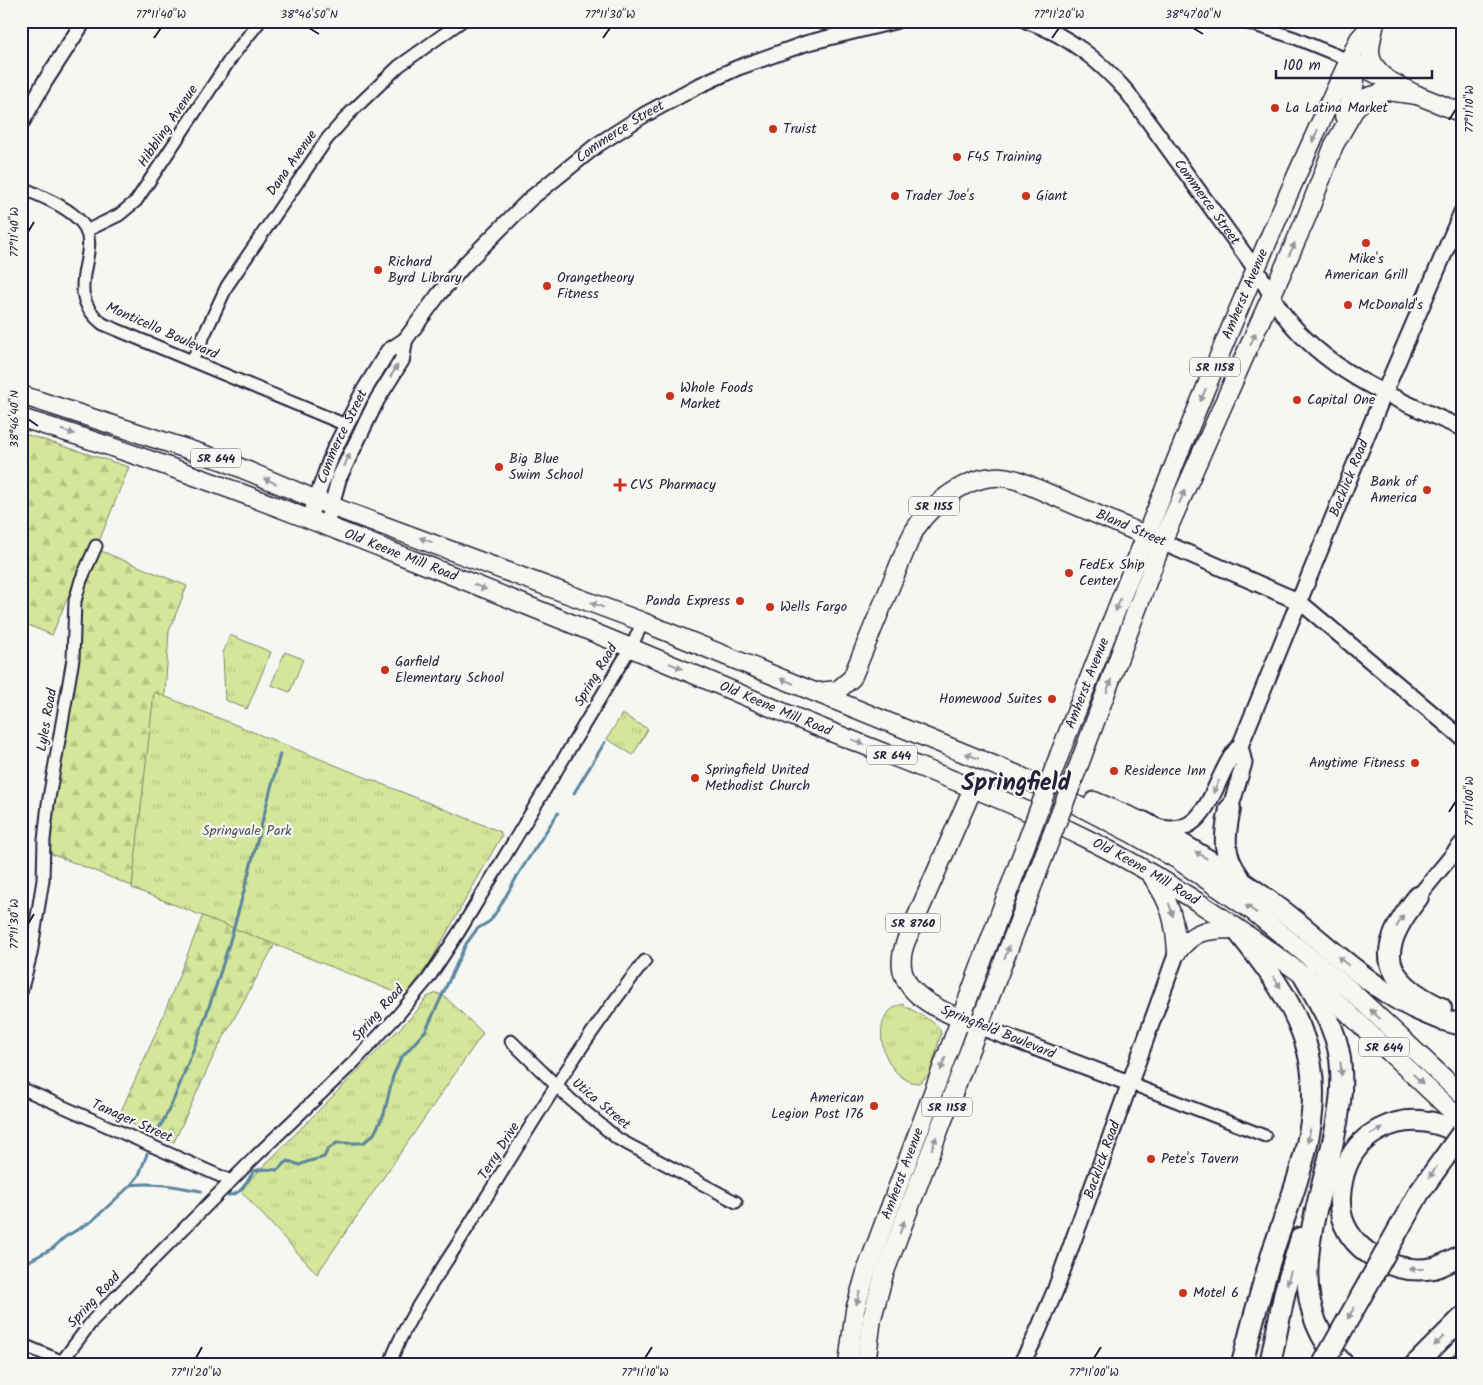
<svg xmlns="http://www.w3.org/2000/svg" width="1483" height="1385" font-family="Kalam,sans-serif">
<defs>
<pattern id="forest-firs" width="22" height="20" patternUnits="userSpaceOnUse" patternTransform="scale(1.25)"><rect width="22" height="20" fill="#d4e699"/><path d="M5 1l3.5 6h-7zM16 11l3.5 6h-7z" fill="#b6c585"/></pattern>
<pattern id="park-tufts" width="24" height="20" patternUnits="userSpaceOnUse" patternTransform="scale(1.25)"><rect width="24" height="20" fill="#d4e699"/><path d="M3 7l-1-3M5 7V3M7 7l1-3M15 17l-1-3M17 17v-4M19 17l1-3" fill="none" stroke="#b6c585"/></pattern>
</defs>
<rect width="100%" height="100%" fill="#f6f6f2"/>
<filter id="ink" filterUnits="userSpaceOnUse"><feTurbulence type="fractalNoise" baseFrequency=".02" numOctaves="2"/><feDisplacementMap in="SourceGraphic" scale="10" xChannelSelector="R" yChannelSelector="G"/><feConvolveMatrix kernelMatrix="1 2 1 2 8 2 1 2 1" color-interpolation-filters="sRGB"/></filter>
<g filter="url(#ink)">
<polygon fill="#d4e699" stroke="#7b846a" points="285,652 303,659 290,692 271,685"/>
<g fill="url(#forest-firs)" stroke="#7b846a">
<polygon points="25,434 129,467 96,549 187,586 169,631 165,695 132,886 42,850 77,645 72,607 96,549 89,546 52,635 21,622 21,443"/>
<polygon points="203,915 275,944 214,1055 174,1142 118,1118 159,1026"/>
</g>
<g fill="url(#park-tufts)" stroke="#7b846a">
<polygon points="230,635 271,652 247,709 225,700 223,653"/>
<polygon points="154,692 501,832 500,834 502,835 429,964 405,996 132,888"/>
<polygon points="622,714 648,729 633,755 607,739"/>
<polygon points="437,993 444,996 483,1033 317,1274 240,1190 417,1011 427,997"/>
<path d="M 903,1004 C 914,1013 937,1020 941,1033 L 930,1074 L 919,1083 C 882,1082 865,1012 903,1004 Z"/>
</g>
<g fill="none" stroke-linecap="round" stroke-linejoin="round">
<g stroke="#5a869e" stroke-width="3">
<polyline points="574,793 605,742"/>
<path d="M 154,1136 C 171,1111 181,1081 192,1053 C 230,957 253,854 280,754"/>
<path d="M 131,1185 C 156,1182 177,1187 201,1191"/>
<path d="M 228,1195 C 241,1196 247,1181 254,1171 L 262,1169 L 277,1170 L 288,1161 L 300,1165 C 309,1160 316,1160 324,1157 L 328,1149 L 337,1143 L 363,1143 L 374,1134 L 384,1114 L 393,1076 L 401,1058 L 426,1030 L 466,944 L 477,929 L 490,921 L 499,908 L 519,873 L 558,813"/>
<polyline points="21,1269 31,1260 53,1248 65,1237 92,1221 131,1185 139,1175 147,1154"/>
</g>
<g stroke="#22223b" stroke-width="15">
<g id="minor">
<polyline points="1242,21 1295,38 1349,60"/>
<path d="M 21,187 C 41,197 66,205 81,222 C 106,252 58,289 103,324 L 346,425"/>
<polyline points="86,231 119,215 136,201 233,55 260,21"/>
<polyline points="192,361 227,286 327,139 349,114 399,66 462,21"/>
<polyline points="21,992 31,954 43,880 44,840 48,804 73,659 75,601 81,580 96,546"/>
<polyline points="511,1041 571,1100 618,1139 736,1202"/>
<polyline points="1129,1083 1265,1136"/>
<polyline points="21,1088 231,1181"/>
<polyline points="21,1344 68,1364"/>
<polyline points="60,1364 93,1320 257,1155 355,1061 398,1015 428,979 459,932 631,647 643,622"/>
<path d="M 390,1364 C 405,1319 440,1273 465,1232 C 522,1140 577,1046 645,961"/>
</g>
</g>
<g stroke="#22223b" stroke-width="18">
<g id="tertiary">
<path id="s1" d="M 1027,21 C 1069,36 1099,60 1128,93 L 1256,270"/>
<polyline points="21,124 44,83 84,21"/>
<path id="s2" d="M 309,519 L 333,452 L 363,392 L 388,351 L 405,340 L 439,294 L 467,262 L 530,199 L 597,145 L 644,115 L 696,87 L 737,68 L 807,43 L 896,21"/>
<polyline points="326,525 339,478 377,400 402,360 405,340"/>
<polyline points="1300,602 1462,738"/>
<polyline points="1418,897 1462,843"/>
</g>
</g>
<g stroke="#22223b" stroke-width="19">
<g id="secondary">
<path d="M 1256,270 C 1266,284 1274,301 1284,315 C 1329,374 1396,399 1462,428"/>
<polyline points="1162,542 1300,602"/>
<polyline points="1230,809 1244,763 1240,746"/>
<path id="s3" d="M 1154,826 C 1211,845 1212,773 1240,746 L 1384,393 L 1462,212"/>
<polyline points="978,1026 1129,1083"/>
<path id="s4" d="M 1021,1364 L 1034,1340 L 1055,1291 L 1177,952"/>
</g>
</g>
<g stroke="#22223b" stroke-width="21">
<g id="primary">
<path d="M 1375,22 C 1371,45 1363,58 1383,75"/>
<polyline points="1349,60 1417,95 1462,113"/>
<path d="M 1344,116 C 1351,96 1362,78 1349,60"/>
<polyline points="21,395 224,461 331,506 643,622 1018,775 1131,833 1178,860 1254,912 1350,990 1462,1095"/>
<path id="s5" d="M 21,418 C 150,457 275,505 400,555 C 523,603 645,653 766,705 C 872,751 982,787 1085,838 C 1171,880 1251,936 1327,993 L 1462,1121"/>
<path d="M 818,692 L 838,690 L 852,678 L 910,539 C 923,510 961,479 994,477 C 1002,476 1009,478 1017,480 L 1154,539"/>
<path id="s6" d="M 1060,753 C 1154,513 1249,272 1359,39 L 1375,21"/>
<polyline points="1080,762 1162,542 1307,216 1334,145 1356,107 1368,97 1388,91 1417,95"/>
<polyline points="1094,801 1143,822"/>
<path d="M 1152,876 C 1171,904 1175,920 1177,952"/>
<path d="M 1177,952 C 1196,928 1208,930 1236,929"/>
<path d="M 971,1023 C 934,1008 887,989 906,941 L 973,788"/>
<path id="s7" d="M 848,1364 L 855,1310 L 867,1269 L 1026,844"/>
<polyline points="866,1364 872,1318 884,1274 1045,853"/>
</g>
</g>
<g stroke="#22223b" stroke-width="24">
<g id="motorway">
<path d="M 1230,809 C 1224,837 1222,854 1239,877"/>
<path d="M 1143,822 C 1192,849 1239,878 1284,912 C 1341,956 1389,1009 1462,1025"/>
<path d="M 1418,897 C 1376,950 1379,978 1441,1008"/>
<path d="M 1236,929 C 1264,964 1291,998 1305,1041 C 1329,1113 1294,1187 1272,1254 C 1261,1291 1251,1327 1242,1364"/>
<path d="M 1304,976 C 1321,1006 1340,1034 1341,1070 C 1347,1166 1261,1280 1343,1364"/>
<path d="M 1462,1134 C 1454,1131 1446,1126 1437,1124 C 1397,1113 1356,1133 1344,1173 C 1340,1188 1338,1203 1342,1218 C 1354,1255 1398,1275 1434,1268 C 1444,1265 1453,1260 1462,1255"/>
<polyline points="1270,1364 1285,1291 1301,1238"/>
<polyline points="1416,1364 1462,1318"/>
<polyline points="1461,1364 1462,1363"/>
</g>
</g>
<use href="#minor" stroke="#f6f6f2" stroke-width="11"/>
<use href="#tertiary" stroke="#f6f6f2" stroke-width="14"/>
<use href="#secondary" stroke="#f6f6f2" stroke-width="15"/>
<use href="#primary" stroke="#f6f6f2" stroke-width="18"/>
<use href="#motorway" stroke="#f6f6f2" stroke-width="20"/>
<g stroke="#22223b" stroke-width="21" stroke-linecap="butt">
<g id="primary-bridge">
<polyline points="1026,844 1060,753"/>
<polyline points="1045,853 1080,762"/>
</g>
</g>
<g stroke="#22223b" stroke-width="24" stroke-linecap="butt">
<polyline id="motorway-bridge" points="1323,1364 1419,1193 1462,1133"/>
</g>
<use href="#primary-bridge" stroke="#f6f6f2" stroke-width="18"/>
<use href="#motorway-bridge" stroke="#f6f6f2" stroke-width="20"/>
</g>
<defs><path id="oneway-solid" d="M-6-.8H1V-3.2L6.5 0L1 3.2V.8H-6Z" transform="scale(1.25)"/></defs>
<g fill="#9797a0">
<use href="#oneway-solid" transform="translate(1315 136) rotate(114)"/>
<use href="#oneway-solid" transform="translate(1292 249) rotate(-66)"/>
<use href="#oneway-solid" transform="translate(1253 339) rotate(-67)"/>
<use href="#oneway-solid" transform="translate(394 371) rotate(-58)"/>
<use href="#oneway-solid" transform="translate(1203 395) rotate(113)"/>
<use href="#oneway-solid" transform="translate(68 432) rotate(17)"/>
<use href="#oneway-solid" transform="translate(347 460) rotate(-66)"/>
<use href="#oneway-solid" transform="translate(270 481) rotate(-157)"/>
<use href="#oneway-solid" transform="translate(1182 497) rotate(-67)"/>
<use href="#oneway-solid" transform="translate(426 540) rotate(-160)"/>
<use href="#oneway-solid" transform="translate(480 587) rotate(22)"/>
<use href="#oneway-solid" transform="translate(597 605) rotate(-159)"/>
<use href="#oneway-solid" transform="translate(1118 605) rotate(111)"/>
<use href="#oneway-solid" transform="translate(676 666) rotate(23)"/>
<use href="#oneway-solid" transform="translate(787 681) rotate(-158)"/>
<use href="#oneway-solid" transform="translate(1109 686) rotate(-70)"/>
<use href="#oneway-solid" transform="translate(858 742) rotate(22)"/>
<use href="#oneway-solid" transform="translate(972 756) rotate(-158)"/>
<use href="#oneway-solid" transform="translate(1216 787) rotate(114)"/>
<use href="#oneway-solid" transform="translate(1201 855) rotate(-149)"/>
<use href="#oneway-solid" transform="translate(1251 909) rotate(-144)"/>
<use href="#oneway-solid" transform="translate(1171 910) rotate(73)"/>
<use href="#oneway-solid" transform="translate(1400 921) rotate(-59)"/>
<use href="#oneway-solid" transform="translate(1007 952) rotate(-69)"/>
<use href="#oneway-solid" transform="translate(1343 961) rotate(-141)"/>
<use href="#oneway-solid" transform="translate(1277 982) rotate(57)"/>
<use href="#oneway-solid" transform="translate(1375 1014) rotate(-137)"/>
<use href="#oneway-solid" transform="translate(943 1064) rotate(110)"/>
<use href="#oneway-solid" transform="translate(1341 1069) rotate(86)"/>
<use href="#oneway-solid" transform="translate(1418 1079) rotate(44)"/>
<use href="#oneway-solid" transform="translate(1377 1131) rotate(-26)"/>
<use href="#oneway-solid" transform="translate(1309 1136) rotate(101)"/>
<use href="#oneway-solid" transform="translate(934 1143) rotate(-69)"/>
<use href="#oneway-solid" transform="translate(1433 1172) rotate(124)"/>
<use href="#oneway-solid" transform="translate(902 1227) rotate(-70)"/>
<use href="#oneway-solid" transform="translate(1416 1269) rotate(180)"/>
<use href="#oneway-solid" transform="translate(1289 1278) rotate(105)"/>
<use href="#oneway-solid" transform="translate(858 1298) rotate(104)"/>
<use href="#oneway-solid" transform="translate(1351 1313) rotate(119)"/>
<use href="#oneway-solid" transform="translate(1439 1341) rotate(135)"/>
</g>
</g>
<path fill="none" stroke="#22223b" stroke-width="2" d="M 309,28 L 319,34M 1193,28 L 1203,34M 154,38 L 161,28M 603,38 L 610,28M 1052,38 L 1059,28M 1449,120 L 1456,109M 28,232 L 34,222M 28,419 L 38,426M 1449,812 L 1456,801M 28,924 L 34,914M 196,1358 L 202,1347M 645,1358 L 652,1347M 1094,1358 L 1101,1347"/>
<g fill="#c8321e" stroke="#f6f6f2" stroke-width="2">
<circle cx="1275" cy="108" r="5"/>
<circle cx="773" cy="129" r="5"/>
<circle cx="957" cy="157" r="5"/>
<circle cx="895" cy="196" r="5"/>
<circle cx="1026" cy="196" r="5"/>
<circle cx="1366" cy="243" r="5"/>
<circle cx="378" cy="270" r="5"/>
<circle cx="547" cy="286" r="5"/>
<circle cx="1348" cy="305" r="5"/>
<circle cx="670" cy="396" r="5"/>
<circle cx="1297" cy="400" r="5"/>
<circle cx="499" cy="467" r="5"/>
<path d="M617.5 477.5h5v5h5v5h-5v5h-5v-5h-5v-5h5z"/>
<circle cx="1427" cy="490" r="5"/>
<circle cx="1069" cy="573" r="5"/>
<circle cx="740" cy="601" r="5"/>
<circle cx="770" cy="607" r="5"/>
<circle cx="385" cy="670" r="5"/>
<circle cx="1052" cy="699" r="5"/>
<circle cx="1415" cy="763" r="5"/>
<circle cx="1114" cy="771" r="5"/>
<circle cx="695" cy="778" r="5"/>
<circle cx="874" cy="1106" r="5"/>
<circle cx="1151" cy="1159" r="5"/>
<circle cx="1183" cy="1293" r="5"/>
</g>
<g text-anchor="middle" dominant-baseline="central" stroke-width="4.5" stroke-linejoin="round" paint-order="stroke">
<g fill="#f6f6f2" stroke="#626272" stroke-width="1">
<rect x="1190" y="357.5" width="50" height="19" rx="4"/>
<rect x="191" y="448.5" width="50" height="19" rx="4"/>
<rect x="909" y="496.5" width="50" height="19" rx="4"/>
<rect x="867" y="745.5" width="50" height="19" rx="4"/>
<rect x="885.5" y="913.5" width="55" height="19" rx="4"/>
<rect x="1359" y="1037.5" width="50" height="19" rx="4"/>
<rect x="922" y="1097.5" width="50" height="19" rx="4"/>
</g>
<g font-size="12" font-weight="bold" fill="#22223b">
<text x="1215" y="367">SR 1158</text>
<text x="216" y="458">SR 644</text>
<text x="934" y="506">SR 1155</text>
<text x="892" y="755">SR 644</text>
<text x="913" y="923">SR 8760</text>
<text x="1384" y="1047">SR 644</text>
<text x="947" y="1107">SR 1158</text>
</g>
<g font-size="14" fill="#22223b" stroke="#f6f6f2" text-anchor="start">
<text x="1285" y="108">La Latina Market</text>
<text x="783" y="129">Truist</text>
<text x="967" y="157">F45 Training</text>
<text x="905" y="196">Trader Joe's</text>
<text x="1036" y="196">Giant</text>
<text x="1366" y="259" text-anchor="middle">Mike's<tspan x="1366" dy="16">American Grill</tspan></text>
<text x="388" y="262">Richard<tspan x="388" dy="16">Byrd Library</tspan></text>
<text x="557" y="278">Orangetheory<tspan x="557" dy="16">Fitness</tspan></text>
<text x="1358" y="305">McDonald's</text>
<text x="680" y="388">Whole Foods<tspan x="680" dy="16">Market</tspan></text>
<text x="1307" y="400">Capital One</text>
<text x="509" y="459">Big Blue<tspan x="509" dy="16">Swim School</tspan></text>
<text x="1417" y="482" text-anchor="end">Bank of<tspan x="1417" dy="16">America</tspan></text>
<text x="630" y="485">CVS Pharmacy</text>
<text x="1079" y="565">FedEx Ship<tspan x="1079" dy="16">Center</tspan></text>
<text x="730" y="601" text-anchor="end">Panda Express</text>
<text x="780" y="607">Wells Fargo</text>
<text x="395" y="662">Garfield<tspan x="395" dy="16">Elementary School</tspan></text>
<text x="1042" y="699" text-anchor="end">Homewood Suites</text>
<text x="1405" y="763" text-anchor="end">Anytime Fitness</text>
<text x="705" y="770">Springfield United<tspan x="705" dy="16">Methodist Church</tspan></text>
<text x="1124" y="771">Residence Inn</text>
<text x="864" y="1098" text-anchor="end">American<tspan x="864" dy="16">Legion Post 176</tspan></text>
<text x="1161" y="1159">Pete's Tavern</text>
<text x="1193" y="1293">Motel 6</text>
</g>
<g font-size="14" fill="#22223b" stroke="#f6f6f2">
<text transform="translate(168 126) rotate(-56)">Hibbling Avenue</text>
<text stroke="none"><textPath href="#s2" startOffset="508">Commerce Street</textPath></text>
<text transform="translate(292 163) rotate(-55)">Dana Avenue</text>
<text stroke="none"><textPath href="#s1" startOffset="260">Commerce Street</textPath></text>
<text stroke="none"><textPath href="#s6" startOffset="495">Amherst Avenue</textPath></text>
<text transform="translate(162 331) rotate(24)">Monticello Boulevard</text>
<text stroke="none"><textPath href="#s2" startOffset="89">Commerce Street</textPath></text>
<text stroke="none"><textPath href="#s3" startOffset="420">Backlick Road</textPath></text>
<text transform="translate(1131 528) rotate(23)">Bland Street</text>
<text stroke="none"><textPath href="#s5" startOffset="404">Old Keene Mill Road</textPath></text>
<text transform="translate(596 675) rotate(-59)">Spring Road</text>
<text stroke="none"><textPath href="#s6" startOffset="75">Amherst Avenue</textPath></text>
<text stroke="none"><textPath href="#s5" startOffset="809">Old Keene Mill Road</textPath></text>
<text transform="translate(47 720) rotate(-80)">Lyles Road</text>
<text stroke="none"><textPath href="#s5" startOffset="1214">Old Keene Mill Road</textPath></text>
<text transform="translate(378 1013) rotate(-48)">Spring Road</text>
<text transform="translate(998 1032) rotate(22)">Springfield Boulevard</text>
<text transform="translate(601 1104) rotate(40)">Utica Street</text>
<text transform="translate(132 1121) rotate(24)">Tanager Street</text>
<text transform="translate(499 1151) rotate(-58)">Terry Drive</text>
<text stroke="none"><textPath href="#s4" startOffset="220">Backlick Road</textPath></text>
<text stroke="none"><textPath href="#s7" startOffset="199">Amherst Avenue</textPath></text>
<text transform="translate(94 1300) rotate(-47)">Spring Road</text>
</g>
<g font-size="14" fill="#4e5352" stroke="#f6f6f2">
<text x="247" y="831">Springvale Park</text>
</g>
<g font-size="24" font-weight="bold" fill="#22223b" stroke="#f6f6f2">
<text x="1016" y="783">Springfield</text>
</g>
</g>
<rect width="1483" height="1385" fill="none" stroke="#f6f6f2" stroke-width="55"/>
<path d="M1276 70v8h156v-8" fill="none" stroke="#22223b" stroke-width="2.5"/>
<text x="1283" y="70" font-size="15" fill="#22223b" stroke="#f6f6f2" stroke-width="4" paint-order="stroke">100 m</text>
<rect x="28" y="28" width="1428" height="1330" fill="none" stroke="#22223b" stroke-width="2"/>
<g font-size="12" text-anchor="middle" fill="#22223b">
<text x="161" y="18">77°11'40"W</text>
<text x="309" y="18">38°46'50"N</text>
<text x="610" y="18">77°11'30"W</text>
<text x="1059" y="18">77°11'20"W</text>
<text x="1193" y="18">38°47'00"N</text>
<text transform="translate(1469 109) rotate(-90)" y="4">77°11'10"W</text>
<text transform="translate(14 232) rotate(-90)" y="4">77°11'40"W</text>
<text transform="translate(14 419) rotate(-90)" y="4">38°46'40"N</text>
<text transform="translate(1469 801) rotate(-90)" y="4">77°11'00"W</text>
<text transform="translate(14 924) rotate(-90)" y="4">77°11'30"W</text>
<text x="196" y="1376">77°11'20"W</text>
<text x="645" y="1376">77°11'10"W</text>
<text x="1094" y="1376">77°11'00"W</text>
</g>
</svg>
